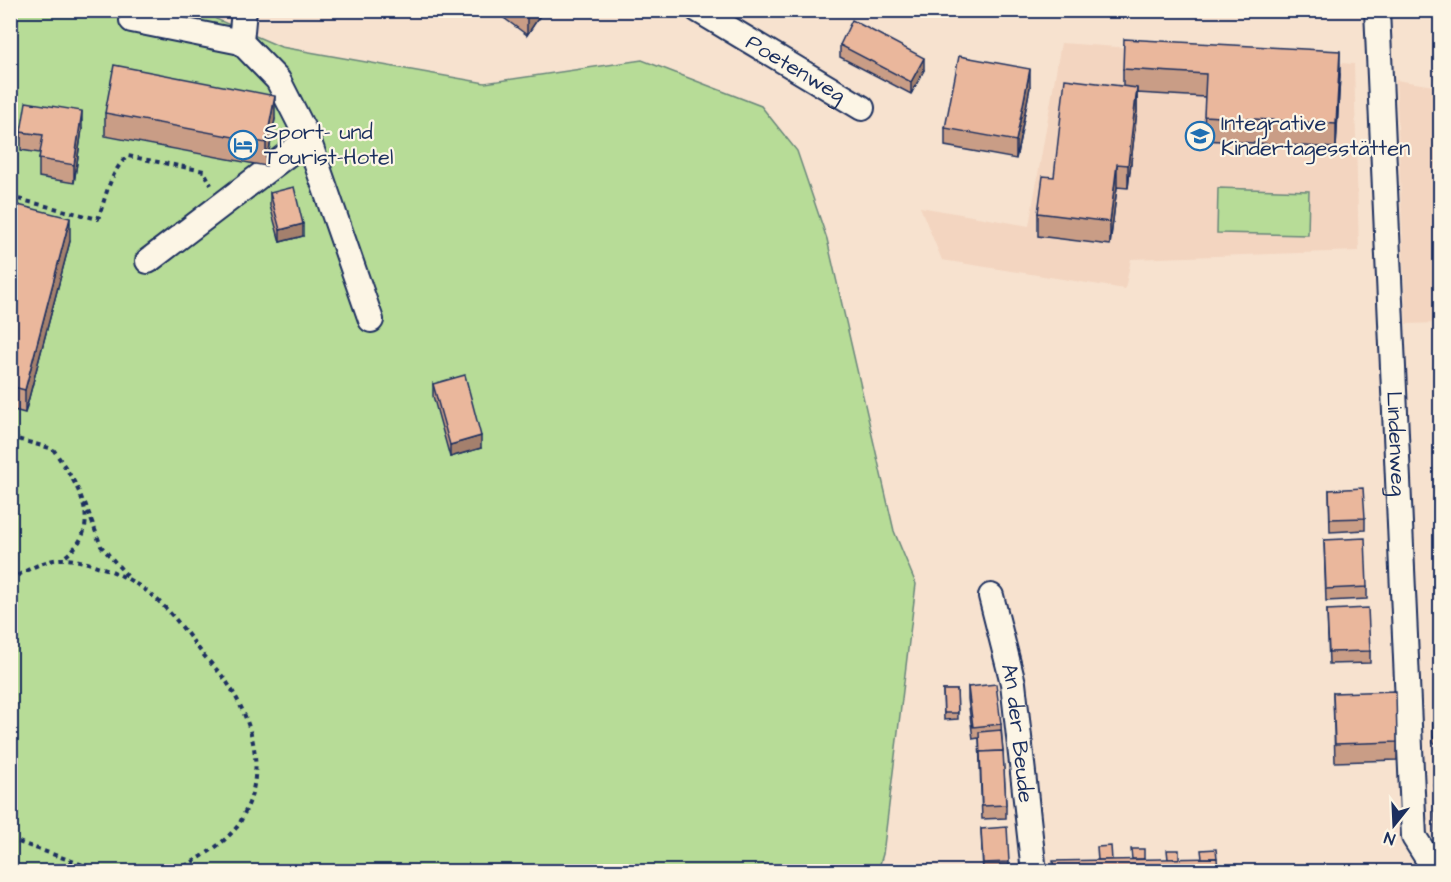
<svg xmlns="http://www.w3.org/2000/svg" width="1451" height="882" font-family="'Architects Daughter',sans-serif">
<rect width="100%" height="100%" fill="#f7e2cf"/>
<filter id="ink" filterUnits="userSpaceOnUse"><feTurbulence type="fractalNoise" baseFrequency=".0167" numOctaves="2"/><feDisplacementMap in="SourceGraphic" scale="12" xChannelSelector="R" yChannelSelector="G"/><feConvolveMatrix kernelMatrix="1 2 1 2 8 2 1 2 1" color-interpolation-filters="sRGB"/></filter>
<g filter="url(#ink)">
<g fill="#f3d5c0">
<polygon points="1061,43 1354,64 1359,251 1131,259 1125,289 942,260 920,207 1029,226"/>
<polygon points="1396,80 1440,87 1440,323 1406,324"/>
</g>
<g fill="#b7dc97" stroke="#69867a" stroke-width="1.5">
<polygon points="10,11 210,11 216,19 281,47 485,83 642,60 761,106 797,151 827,239 894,531 916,584 883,854 878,871 11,871"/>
<polygon points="1218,188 1309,191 1308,235 1217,233"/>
</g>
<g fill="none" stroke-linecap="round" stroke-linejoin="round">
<g stroke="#1b2f5e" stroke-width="28">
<g id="minor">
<polyline points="244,10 241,42 278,80 308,139 371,320"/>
<path id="s1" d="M 698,10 L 862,108"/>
<path id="s2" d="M 1377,10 L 1414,837 L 1426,856 L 1440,865"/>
<polyline points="132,20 241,42"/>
<polyline points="148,261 308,139"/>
<path id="s3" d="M 991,596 L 1013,683 L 1034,872"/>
</g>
</g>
<g stroke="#1b2f5e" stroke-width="4" stroke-dasharray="4.5 4.5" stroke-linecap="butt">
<path d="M 10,197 L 98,219 C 106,197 110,171 128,156 L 204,171 L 211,185"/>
<path d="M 10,437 L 53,449 C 76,483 108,526 63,558"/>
<polyline points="85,503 101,546 129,578"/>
<path d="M 10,580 C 25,571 47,558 65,559 C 81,560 94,565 109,570 C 155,589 172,614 202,653 C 210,663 221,673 228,684 C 253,722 266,770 245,812 C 242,818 240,824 236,828 C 219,848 197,860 173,872"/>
<polyline points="10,839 103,872"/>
</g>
<use href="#minor" stroke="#fcf5e5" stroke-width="24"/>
</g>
<g fill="#c99d86" stroke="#1b2f5e" stroke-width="1.5">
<polygon points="493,10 541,10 541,14 527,35"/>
<polygon points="840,45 924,70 911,94 840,57"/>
<polygon points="1123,69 1340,74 1336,148 1204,140 1205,97 1137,93 1137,111 1128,188 1117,187 1110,245 1038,236 1038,213 1054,177 1123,86"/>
<polygon points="1030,87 1016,159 945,146 945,128"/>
<polygon points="105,113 275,119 266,166 105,136"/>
<polygon points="82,129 74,183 39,177 39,159 40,153 21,150 21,132"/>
<polygon points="270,193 303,236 280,242 270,206"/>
<polygon points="10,203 70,241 25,413 10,409"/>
<polygon points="433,384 481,448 450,457 433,396"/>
<polygon points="1329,490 1365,518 1365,530 1330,532"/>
<polygon points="1324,540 1367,587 1367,599 1326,601"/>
<polygon points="1327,610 1370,651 1370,663 1329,664"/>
<polygon points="968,687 1001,724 1006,805 1006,818 982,819 979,738 973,739 968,699"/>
<polygon points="943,690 957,690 958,719 944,720"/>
<polygon points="1333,693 1397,742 1397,760 1335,762"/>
<rect x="1433" y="723" width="7" height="20"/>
<polygon points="1434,763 1440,763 1440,846 1436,846"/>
<polygon points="981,829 1009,862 1009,872 983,872"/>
</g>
<g fill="#a4806d" stroke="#1b2f5e" stroke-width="1.5">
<polygon points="531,10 541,10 541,14 527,35 527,17"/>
<polygon points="1340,51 1340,74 1336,148 1336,124"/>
<polygon points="924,58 924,70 911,94 911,82"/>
<polygon points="1030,69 1030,87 1016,159 1016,141"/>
<polygon points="1137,88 1137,111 1128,188 1128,165"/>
<polygon points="275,96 275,119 266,166 266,143"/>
<polygon points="82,111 82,129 74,183 74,165"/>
<polygon points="1117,164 1117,187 1110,245 1110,222"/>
<polygon points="70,218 70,241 25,413 25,390"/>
<polygon points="303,224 303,236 280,242 280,230"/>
<polygon points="481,436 481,448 450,457 450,445"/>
</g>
<g fill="#eab79c" stroke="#1b2f5e" stroke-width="1.5">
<polygon points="518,10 531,10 527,17"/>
<polygon points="852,20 924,58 911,82 840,45"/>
<polygon points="1124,39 1340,51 1336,124 1204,116 1206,74 1123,69"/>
<polygon points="959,56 1030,69 1016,141 945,128"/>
<polygon points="114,65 275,96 266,143 105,113"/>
<polygon points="1065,79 1137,88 1128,165 1117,164 1110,222 1038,213 1043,176 1054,177"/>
<polygon points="26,102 82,111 74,165 39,159 43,135 21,132"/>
<polygon points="294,187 303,224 280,230 270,193"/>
<polygon points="10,203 70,218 25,390 10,386"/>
<polygon points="465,375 481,436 450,445 433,384"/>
<polygon points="1363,488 1365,518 1330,519 1329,490"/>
<polygon points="1365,538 1367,587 1326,589 1324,540"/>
<polygon points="1368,608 1370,651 1329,652 1327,610"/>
<polygon points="996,684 1001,724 973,727 968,687"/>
<polygon points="943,690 957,690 958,713 944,713"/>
<polygon points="1396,691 1397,742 1335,744 1333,693"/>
<rect x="1433" y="723" width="7" height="14"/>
<polygon points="1001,730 1003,751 980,752 980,758 979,732"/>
<polygon points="1003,751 1006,805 982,806 980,752"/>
<polygon points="1434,763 1440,763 1440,828 1436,828"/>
<polygon points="1007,827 1009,862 983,863 981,829"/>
<polygon points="1111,846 1112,860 1098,860 1097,847"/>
<polygon points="1131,849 1144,849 1144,859 1132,859"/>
<polygon points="1216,849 1217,858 1202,858 1201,850"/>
<polygon points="1167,850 1179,850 1179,859 1168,859"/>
<polygon points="1217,858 1218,872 1054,872 1053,861"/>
<polygon points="1439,868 1439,872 1369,872"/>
</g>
</g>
<defs>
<g id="school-ring" transform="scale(1.5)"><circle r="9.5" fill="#fcf5e5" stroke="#1f6fb2" stroke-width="1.5"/><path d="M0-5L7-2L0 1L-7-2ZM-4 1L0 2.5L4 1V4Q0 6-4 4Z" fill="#1f6fb2"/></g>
<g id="hotel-ring" transform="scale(1.5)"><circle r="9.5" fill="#fcf5e5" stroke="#1f6fb2" stroke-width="1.5"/><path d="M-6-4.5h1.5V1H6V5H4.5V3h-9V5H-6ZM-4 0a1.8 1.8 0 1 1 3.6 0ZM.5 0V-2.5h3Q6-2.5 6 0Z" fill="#1f6fb2"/></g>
</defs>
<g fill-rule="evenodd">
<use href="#school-ring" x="1200" y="136"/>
<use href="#hotel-ring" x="243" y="145"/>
</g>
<g text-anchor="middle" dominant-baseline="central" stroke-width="4.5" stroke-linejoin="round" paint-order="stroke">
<g font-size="22" fill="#1b2f5e" stroke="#fcf5e5">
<text stroke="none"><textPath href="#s1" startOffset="114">Poetenweg</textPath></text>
<text stroke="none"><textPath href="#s2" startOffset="434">Lindenweg</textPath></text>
<text stroke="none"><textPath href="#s3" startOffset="140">An der Beude</textPath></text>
</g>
<g font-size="22" fill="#1b2f5e" stroke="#fcf5e5" text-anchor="start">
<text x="1221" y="123">Integrative<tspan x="1221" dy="25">Kindertagesstätten</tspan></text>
<text x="264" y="132">Sport- und<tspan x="264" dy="25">Tourist-Hotel</tspan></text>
</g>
</g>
<rect width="1451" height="882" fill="none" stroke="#fcf5e5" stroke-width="36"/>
<rect x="18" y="18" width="1415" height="846" fill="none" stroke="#1b2f5e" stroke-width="2" filter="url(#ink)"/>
<g transform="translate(1394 825) rotate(198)" stroke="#fcf5e5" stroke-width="4.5" paint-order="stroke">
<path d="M0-4.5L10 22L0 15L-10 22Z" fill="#1b2f5e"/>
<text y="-9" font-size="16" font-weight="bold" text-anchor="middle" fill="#1b2f5e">N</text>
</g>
</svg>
